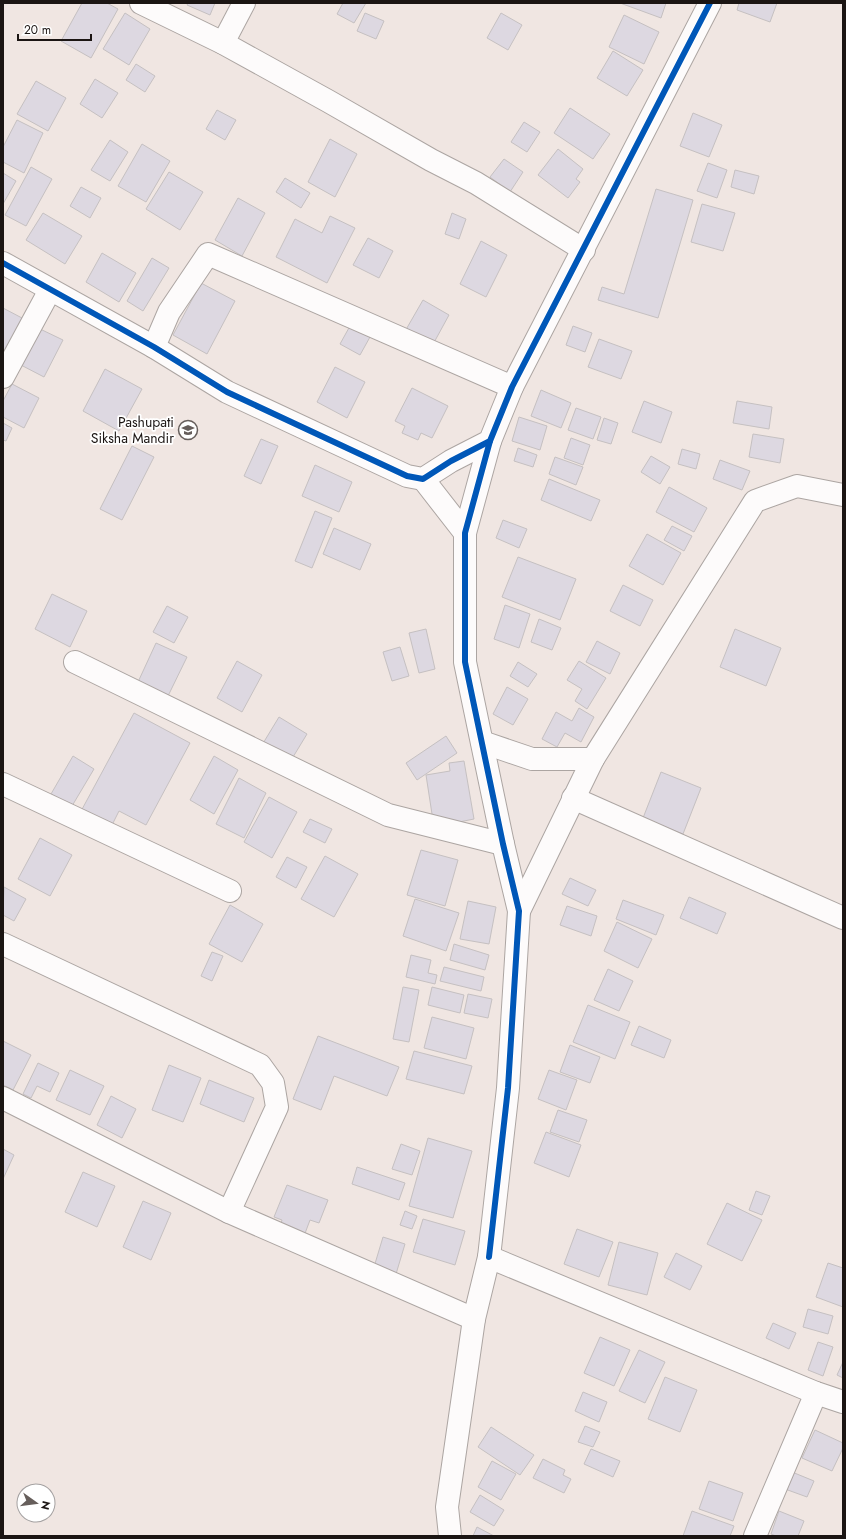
<svg xmlns="http://www.w3.org/2000/svg" width="846" height="1539" font-family="Jost,sans-serif">
<rect width="100%" height="100%" fill="#f0e6e2"/>
<g fill="#ddd8e1" stroke="#c5c0c1">
<polygon points="82,3 107,3 118,9 91,58 61,41"/>
<polygon points="188,3 215,3 210,15 187,5"/>
<polygon points="343,3 366,3 354,23 337,14"/>
<polygon points="620,3 666,3 661,18"/>
<polygon points="739,3 777,3 770,22 737,10"/>
<polygon points="125,13 150,29 129,65 103,49"/>
<polygon points="365,13 384,21 376,39 357,31"/>
<polygon points="501,13 522,25 508,50 487,38"/>
<polygon points="624,15 659,32 644,64 609,47"/>
<polygon points="613,51 643,70 627,96 597,78"/>
<polygon points="136,64 155,76 145,92 126,80"/>
<polygon points="95,79 118,93 102,118 80,104"/>
<polygon points="36,81 66,98 48,131 17,114"/>
<polygon points="570,108 610,134 593,159 554,133"/>
<polygon points="217,110 236,120 225,140 206,129"/>
<polygon points="693,113 722,125 709,157 680,146"/>
<polygon points="17,120 43,133 24,173 3,162 3,147"/>
<polygon points="524,122 540,132 527,152 511,142"/>
<polygon points="330,139 357,154 335,197 308,182"/>
<polygon points="110,140 128,152 110,181 91,170"/>
<polygon points="142,144 170,161 146,202 118,186"/>
<polygon points="558,149 583,169 576,179 580,182 568,198 538,175"/>
<polygon points="504,159 523,172 510,192 490,177"/>
<polygon points="708,163 727,170 717,198 697,191"/>
<polygon points="31,167 52,179 26,226 5,215"/>
<polygon points="735,170 759,176 754,194 731,187"/>
<polygon points="169,172 203,192 180,230 146,209"/>
<polygon points="3,173 16,181 3,204"/>
<polygon points="285,178 310,193 301,208 276,192"/>
<polygon points="81,187 101,198 90,218 70,206"/>
<polygon points="656,189 693,200 658,318 598,300 602,287 624,294"/>
<polygon points="238,198 265,213 242,256 215,240"/>
<polygon points="702,204 735,213 723,251 691,242"/>
<polygon points="43,213 82,236 65,264 26,240"/>
<polygon points="452,213 466,219 459,239 445,234"/>
<polygon points="330,216 355,228 327,283 276,257 295,219 322,233"/>
<polygon points="368,238 393,251 379,278 353,265"/>
<polygon points="481,241 507,255 486,297 460,284"/>
<polygon points="102,253 136,273 119,302 86,282"/>
<polygon points="152,258 169,268 143,311 127,301"/>
<polygon points="201,283 235,301 207,354 173,335"/>
<polygon points="423,300 449,315 431,348 404,333"/>
<polygon points="3,308 22,318 6,351 3,349"/>
<polygon points="350,326 370,337 360,355 340,344"/>
<polygon points="573,326 592,333 585,352 566,345"/>
<polygon points="38,328 63,340 44,377 19,364"/>
<polygon points="599,339 632,351 621,379 588,367"/>
<polygon points="335,367 365,382 347,418 317,402"/>
<polygon points="105,369 142,389 119,431 83,411"/>
<polygon points="12,384 39,398 24,428 3,417 3,401"/>
<polygon points="412,388 448,406 432,438 421,433 418,440 402,433 405,426 395,421"/>
<polygon points="541,390 571,403 561,428 531,416"/>
<polygon points="644,401 672,412 661,443 632,432"/>
<polygon points="737,401 772,407 769,429 733,423"/>
<polygon points="576,408 601,417 593,439 568,430"/>
<polygon points="519,417 547,426 540,450 512,441"/>
<polygon points="604,418 618,423 611,444 597,440"/>
<polygon points="3,423 12,428 6,441 3,440"/>
<polygon points="753,434 784,439 780,463 749,457"/>
<polygon points="571,438 590,445 583,465 564,458"/>
<polygon points="261,439 278,446 261,484 244,476"/>
<polygon points="132,446 154,457 122,520 100,509"/>
<polygon points="518,448 537,455 533,467 514,461"/>
<polygon points="682,449 700,454 696,469 678,464"/>
<polygon points="651,456 670,467 660,484 641,472"/>
<polygon points="555,457 583,467 576,485 549,474"/>
<polygon points="720,460 750,471 742,490 713,479"/>
<polygon points="315,465 352,482 339,512 302,496"/>
<polygon points="549,479 600,500 591,521 541,500"/>
<polygon points="669,487 707,508 694,532 656,512"/>
<polygon points="315,511 332,518 312,568 295,561"/>
<polygon points="503,520 527,529 519,548 496,538"/>
<polygon points="672,526 692,536 684,551 664,540"/>
<polygon points="334,528 371,544 360,570 323,554"/>
<polygon points="647,534 681,553 663,585 629,566"/>
<polygon points="518,557 576,579 560,620 502,597"/>
<polygon points="623,585 653,600 640,626 610,611"/>
<polygon points="52,594 87,611 70,647 35,629"/>
<polygon points="505,605 530,614 519,648 494,639"/>
<polygon points="167,606 188,617 174,643 153,632"/>
<polygon points="539,619 561,628 552,650 531,642"/>
<polygon points="426,629 435,669 419,673 409,633"/>
<polygon points="735,629 781,648 766,686 720,667"/>
<polygon points="597,641 620,653 610,674 586,662"/>
<polygon points="156,643 187,657 168,696 138,682"/>
<polygon points="400,647 409,676 392,681 383,652"/>
<polygon points="237,661 262,675 242,712 217,698"/>
<polygon points="579,661 606,678 587,709 575,701 582,689 567,680"/>
<polygon points="518,662 537,674 528,687 510,676"/>
<polygon points="507,687 528,699 513,725 493,714"/>
<polygon points="579,708 594,717 581,742 565,733 557,747 542,739 556,712 572,721"/>
<polygon points="134,713 190,743 146,825 119,811 110,829 80,813"/>
<polygon points="279,717 307,734 290,762 262,745"/>
<polygon points="446,736 457,753 417,780 406,763"/>
<polygon points="73,756 94,769 72,806 51,794"/>
<polygon points="214,756 238,770 214,814 190,800"/>
<polygon points="464,761 474,819 434,827 426,775 450,771 449,763"/>
<polygon points="661,772 701,788 683,834 643,818"/>
<polygon points="239,778 266,793 244,838 216,824"/>
<polygon points="269,797 297,812 272,858 244,842"/>
<polygon points="310,819 332,829 325,843 303,832"/>
<polygon points="40,838 72,855 50,896 18,879"/>
<polygon points="421,850 458,860 445,906 407,895"/>
<polygon points="325,856 358,874 334,917 301,899"/>
<polygon points="287,857 307,867 296,888 276,877"/>
<polygon points="570,878 596,890 588,906 562,894"/>
<polygon points="4,887 26,899 14,921 3,915"/>
<polygon points="689,897 726,913 717,934 680,918"/>
<polygon points="415,899 459,913 446,951 403,936"/>
<polygon points="623,900 664,915 656,935 616,919"/>
<polygon points="468,901 496,907 489,944 460,939"/>
<polygon points="230,905 263,924 242,962 209,944"/>
<polygon points="567,906 597,916 591,936 560,925"/>
<polygon points="617,922 652,939 638,968 604,951"/>
<polygon points="454,944 489,955 485,970 450,960"/>
<polygon points="212,952 223,956 212,981 201,976"/>
<polygon points="411,955 431,960 428,973 437,975 435,984 406,977"/>
<polygon points="444,967 484,977 481,991 440,981"/>
<polygon points="608,969 633,981 619,1011 594,1000"/>
<polygon points="403,987 419,990 409,1042 393,1039"/>
<polygon points="432,987 464,995 460,1013 428,1005"/>
<polygon points="468,994 492,999 488,1018 464,1013"/>
<polygon points="588,1005 630,1022 615,1059 573,1042"/>
<polygon points="432,1017 474,1028 466,1059 424,1048"/>
<polygon points="639,1026 671,1040 664,1058 631,1045"/>
<polygon points="318,1036 399,1067 387,1096 334,1076 321,1110 293,1099"/>
<polygon points="3,1041 31,1055 13,1090 3,1085"/>
<polygon points="570,1045 600,1057 590,1083 560,1072"/>
<polygon points="414,1051 472,1066 464,1094 406,1079"/>
<polygon points="38,1063 59,1073 50,1092 37,1086 31,1098 23,1094"/>
<polygon points="169,1065 201,1078 183,1122 152,1110"/>
<polygon points="70,1070 104,1086 90,1115 56,1100"/>
<polygon points="549,1070 577,1080 566,1110 538,1099"/>
<polygon points="209,1080 254,1098 244,1122 200,1104"/>
<polygon points="111,1096 136,1109 122,1138 97,1125"/>
<polygon points="558,1110 587,1120 579,1142 550,1132"/>
<polygon points="546,1132 581,1145 569,1177 534,1163"/>
<polygon points="428,1138 472,1151 453,1218 409,1206"/>
<polygon points="401,1144 420,1151 412,1175 392,1169"/>
<polygon points="3,1149 14,1155 3,1179"/>
<polygon points="357,1167 405,1183 399,1200 352,1184"/>
<polygon points="83,1172 115,1186 97,1227 65,1212"/>
<polygon points="287,1185 328,1200 319,1223 310,1220 304,1236 280,1227 282,1220 274,1217"/>
<polygon points="756,1191 770,1196 762,1215 749,1210"/>
<polygon points="143,1201 171,1213 151,1260 123,1247"/>
<polygon points="727,1203 762,1220 742,1261 707,1244"/>
<polygon points="405,1211 417,1216 412,1229 400,1225"/>
<polygon points="423,1219 465,1231 455,1265 413,1252"/>
<polygon points="577,1229 613,1242 599,1277 564,1264"/>
<polygon points="383,1237 405,1244 396,1274 374,1267"/>
<polygon points="619,1242 658,1253 647,1295 608,1285"/>
<polygon points="676,1253 702,1266 690,1290 664,1277"/>
<polygon points="828,1263 843,1268 843,1307 816,1297"/>
<polygon points="808,1309 833,1316 828,1334 803,1327"/>
<polygon points="773,1323 796,1333 789,1349 766,1338"/>
<polygon points="600,1337 630,1350 614,1386 584,1373"/>
<polygon points="818,1342 833,1347 823,1376 808,1370"/>
<polygon points="639,1350 665,1362 645,1403 619,1391"/>
<polygon points="843,1362 843,1378 837,1375"/>
<polygon points="665,1377 697,1390 680,1432 648,1419"/>
<polygon points="583,1392 607,1402 599,1422 575,1411"/>
<polygon points="585,1426 600,1432 593,1447 578,1442"/>
<polygon points="491,1427 534,1455 520,1475 478,1447"/>
<polygon points="815,1430 843,1443 843,1448 832,1471 802,1458"/>
<polygon points="591,1449 620,1461 613,1477 584,1464"/>
<polygon points="543,1459 565,1470 563,1475 571,1479 564,1493 533,1478"/>
<polygon points="492,1461 516,1474 501,1500 478,1487"/>
<polygon points="792,1472 814,1481 807,1497 785,1489"/>
<polygon points="709,1481 743,1493 733,1521 699,1509"/>
<polygon points="480,1495 504,1510 494,1526 470,1512"/>
<polygon points="692,1511 734,1526 730,1536 683,1536"/>
<polygon points="779,1511 804,1521 798,1536 776,1536 771,1534"/>
<polygon points="477,1527 494,1536 473,1536"/>
</g>
<g fill="none" stroke-linecap="round" stroke-linejoin="round">
<g stroke="#aca5a2" stroke-width="24">
<g id="minor">
<polyline points="141,3 223,43 328,101 431,160 476,183 584,250"/>
<polyline points="223,43 244,3"/>
<polyline points="3,263 154,347 227,392 407,476 423,479 451,461 490,441 512,387 710,3"/>
<polyline points="154,347 169,312 208,254 512,387"/>
<polyline points="3,377 50,290"/>
<polyline points="423,479 465,533"/>
<polyline points="75,662 388,815 503,844"/>
<polyline points="482,742 532,759 593,759"/>
<polyline points="3,784 230,891"/>
<polyline points="573,798 843,918"/>
<polyline points="519,911 593,759 755,501 797,486 843,495"/>
<polyline points="3,944 260,1065 273,1083 277,1107 229,1212"/>
<polyline points="3,1098 229,1212 474,1319"/>
<polyline points="489,1257 508,1088 519,911 503,844 465,662 465,533 490,441"/>
<polyline points="450,1536 447,1507 466,1375 474,1319 489,1257 816,1393 843,1402"/>
<polyline points="755,1536 816,1393"/>
</g>
</g>
<use href="#minor" stroke="#fdfbfb" stroke-width="22"/>
<g stroke="#fff" stroke-width="8">
<g id="cycleway">
<polyline points="3,263 154,347 227,392 407,476 423,479 451,461 490,441 512,387 710,3"/>
<polyline points="489,1257 508,1088 519,911 503,844 465,662 465,533 490,441"/>
</g>
</g>
<use href="#cycleway" stroke="#0057b8" stroke-width="6"/>
</g>
<defs>
<g id="school-ring" transform="scale(1)"><circle r="9.5" fill="#fff" stroke="#665e5b" stroke-width="1.5"/><path d="M0-5L7-2L0 1L-7-2ZM-4 1L0 2.5L4 1V4Q0 6-4 4Z" fill="#665e5b"/></g>
</defs>
<g fill-rule="evenodd">
<use href="#school-ring" x="188" y="430"/>
</g>
<g text-anchor="middle" dominant-baseline="central" stroke-width="3.5" stroke-linejoin="round" paint-order="stroke">
<g font-size="14" fill="#1b1513" stroke="#fff" text-anchor="end">
<text x="174" y="422">Pashupati<tspan x="174" dy="16">Siksha Mandir</tspan></text>
</g>
</g>
<rect width="846" height="1539" fill="none" stroke="#1b1513" stroke-width="8"/>
<g transform="translate(36 1503) rotate(104)"><circle r="19" fill="#ffffff" stroke="#a4a1a1"/>
<path d="M0-3L7 15L0 10L-7 15Z" fill="#665e5b"/>
<text y="-6" font-size="11" font-weight="bold" text-anchor="middle" fill="#1b1513">N</text>
</g>
<path d="M18 34v6h73v-6" fill="none" stroke="#1b1513" stroke-width="2"/>
<text x="24" y="34" font-size="12" fill="#1b1513" stroke="#ffffff" stroke-width="3" paint-order="stroke">20 m</text>
</svg>
